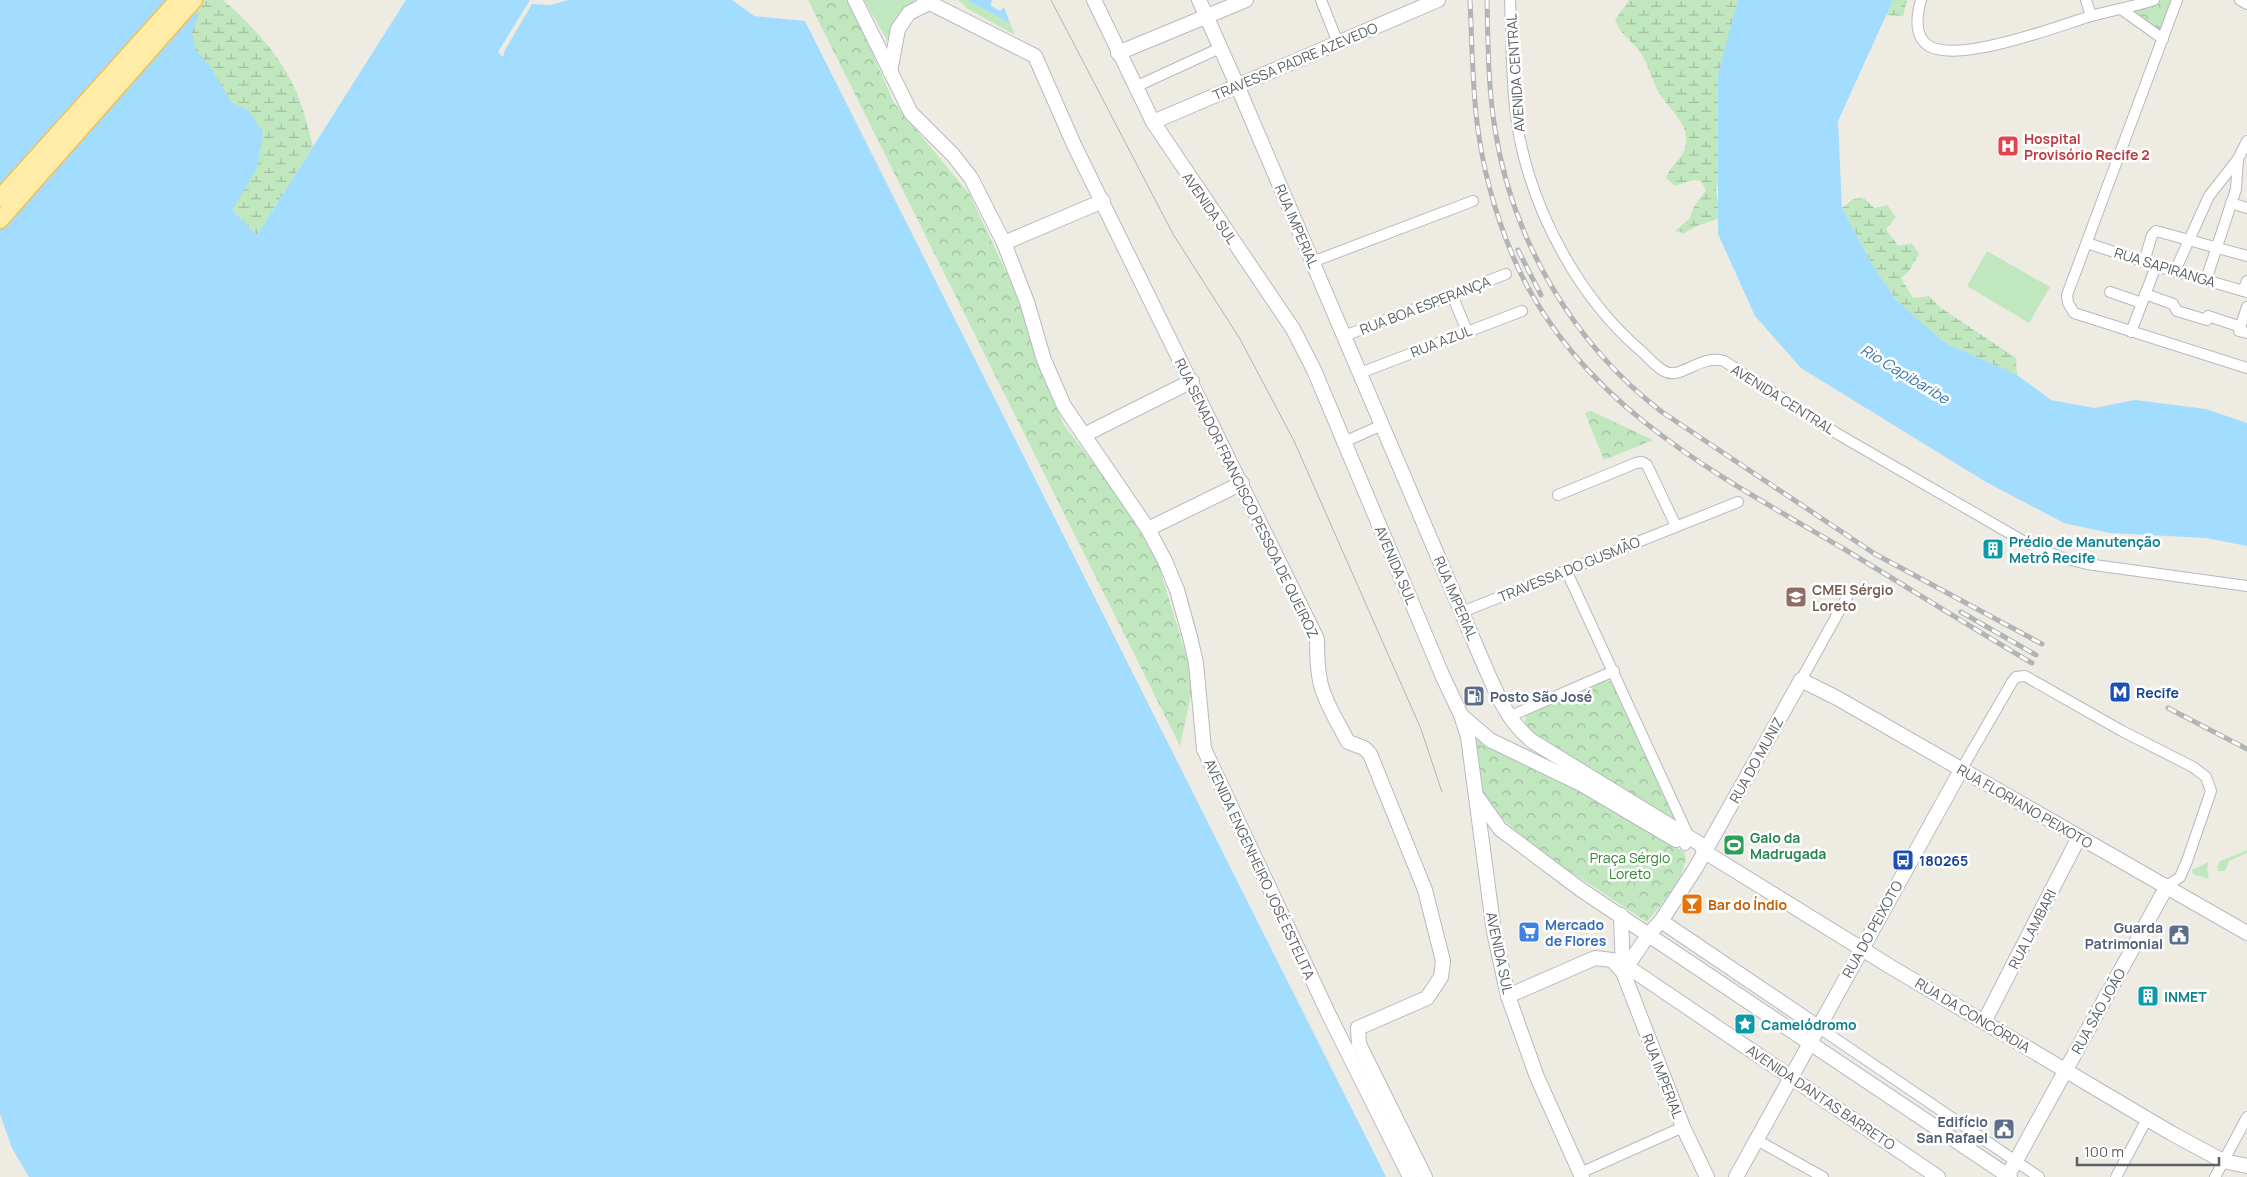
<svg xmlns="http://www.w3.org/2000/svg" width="2247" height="1177" font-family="Manrope,sans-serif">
<defs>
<pattern id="forest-crowns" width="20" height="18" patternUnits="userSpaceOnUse" patternTransform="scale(1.25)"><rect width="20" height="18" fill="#c0e7be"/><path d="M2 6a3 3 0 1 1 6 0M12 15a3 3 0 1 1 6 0" fill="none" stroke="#9fbf9e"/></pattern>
<pattern id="wetland-marsh" width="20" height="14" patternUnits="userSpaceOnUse" patternTransform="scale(1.25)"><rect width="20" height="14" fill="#c0e7be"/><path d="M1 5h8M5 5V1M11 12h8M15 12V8" fill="none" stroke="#9fbf9e"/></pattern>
</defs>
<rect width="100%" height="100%" fill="#eeebe3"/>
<g fill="#c0e7be">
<polygon points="864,0 915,0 917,1 904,9 890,45"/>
<polygon points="958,0 967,0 1010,23 1015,35 968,9"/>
<polygon points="1987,251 2050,287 2029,323 1967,286"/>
<polygon points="2247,850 2247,853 2229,861 2225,871 2218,871 2217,868 2220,861"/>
<polygon points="2209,862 2207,869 2209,879 2193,874 2192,870"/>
</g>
<g fill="url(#forest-crowns)">
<polygon points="808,0 846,0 854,11 894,103 970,195 1015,291 1043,375 1064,425 1122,501 1158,563 1194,681 1180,746"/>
<polygon points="2159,0 2178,0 2164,36 2126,11 2135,6"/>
<polygon points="1591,411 1653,440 1604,460 1585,413"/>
<polygon points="1606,680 1612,682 1678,816 1676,823 1537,738 1525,723 1526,714"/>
<path d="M 1477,738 L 1574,786 L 1663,841 L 1685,852 C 1689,875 1661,905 1647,922 L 1535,848 L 1503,819 L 1483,792 L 1476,739 Z"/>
</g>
<g fill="url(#wetland-marsh)">
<path d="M 91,0 L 223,0 C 255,28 285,60 300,101 C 305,116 309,131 313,146 L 257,235 L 232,210 Z"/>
<path d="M 1629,0 L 1748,0 L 1725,159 L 1716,190 L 1720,218 L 1697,226 L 1684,233 L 1675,231 L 1689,219 L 1695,205 L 1706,190 L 1701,181 L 1693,180 L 1675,186 L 1666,178 C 1672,162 1683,161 1686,143 C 1690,123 1664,105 1656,87 C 1650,74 1647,61 1638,49 C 1629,39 1620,33 1615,20 Z"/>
<polygon points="1893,0 1907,0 1903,16 1886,15"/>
<polygon points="1864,198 1874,208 1887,205 1896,217 1886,229 1898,246 1912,243 1919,254 1909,271 1901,278 1913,298 1929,296 1941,308 2016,358 2017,375 1945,343 1896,300 1872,264 1842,208 1853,199"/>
</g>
<g fill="#a2dcff">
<polygon points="0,0 191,0 198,16 192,33 196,51 210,66 231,102 248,110 263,133 257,168 232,210 257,235 406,0 530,0 498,52 503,57 505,50 532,4 551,5 568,0 732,0 754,16 805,21 1386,1177 29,1177 12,1148 0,1114"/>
<polygon points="967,0 992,0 991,6 1000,11 1004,7 1010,23"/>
<polygon points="1738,0 1893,0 1838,121 1842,208 1872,264 1896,300 1945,343 2017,375 2051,400 2094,408 2135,400 2206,409 2247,423 2247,546 2206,538 2110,533 2064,523 1986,482 1801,368 1755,316 1718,234 1718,74"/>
</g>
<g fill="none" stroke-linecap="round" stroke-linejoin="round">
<g stroke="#b6b9be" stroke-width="12">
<g id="street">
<polyline points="1321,0 1338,43"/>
<path d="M 1510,0 C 1512,43 1511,87 1518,129 C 1532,210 1578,297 1641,351 C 1648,357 1655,366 1664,371 C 1681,381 1699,354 1724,361 L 1836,433 L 2023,541 L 2060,557 L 2087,564 L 2247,586"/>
<path d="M 1921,0 C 1917,14 1913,36 1929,46 C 1959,64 2058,26 2091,16 C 2112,10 2133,7 2154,0"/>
<polyline points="2086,0 2091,16"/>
<polyline points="2177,0 2067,295 2068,303 2074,313 2247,368"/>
<polyline points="2240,0 2247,4"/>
<polyline points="2121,9 2163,39"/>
<polyline points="1135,87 1220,48"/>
<polyline points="2231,203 2247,208"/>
<polyline points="2087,243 2156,266 2247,292"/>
<polyline points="1312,262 1473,201"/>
<polyline points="2144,262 2152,235 2156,231 2247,256"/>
<polyline points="2175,271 2209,196 2238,159"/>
<polyline points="2206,280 2236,189 2238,159 2247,141"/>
<polyline points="2243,291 2247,281"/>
<polyline points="2110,292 2142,303"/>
<polyline points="2145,294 2173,304 2177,311 2207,320"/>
<polyline points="1452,295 1467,331"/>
<polyline points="2247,307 2239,331 2247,333"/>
<polyline points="2208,316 2241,327"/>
<polyline points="2131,332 2156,266"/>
<polyline points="1344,336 1506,274"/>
<polyline points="1360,373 1522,311"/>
<polyline points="1344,442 1382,425"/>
<polyline points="1558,495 1636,463 1642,462 1647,465 1676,526"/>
<polyline points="1566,570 1689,837 1685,845"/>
<polyline points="1462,612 1738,502"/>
<polyline points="1801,680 1847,597"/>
<polyline points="1508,717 1614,671"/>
<polyline points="1961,770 2012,682 2016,677 2025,676 2122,731 2193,767 2206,777 2211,791 2187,861 2180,877 2167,886"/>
<polyline points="1818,1027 2039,1177"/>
<polyline points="1755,1139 1823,1177"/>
<polyline points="1580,1173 1683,1127"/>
<polyline points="2116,1177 2147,1119"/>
<polyline points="2215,1177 2247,1117"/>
</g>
</g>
<g stroke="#b6bac0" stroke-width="16">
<g id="secondary">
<polyline points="855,0 911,113 953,155 971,178 1004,243 1027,302 1044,360 1064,406 1148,529 1165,561 1177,590 1190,637 1196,663 1204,749 1329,1015 1410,1177"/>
<path d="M 924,0 L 1035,56 L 1075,147 L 1317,639 C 1317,654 1317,670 1321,685 C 1326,705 1339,724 1348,742 L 1364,748 L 1370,754 L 1425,890 L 1443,961 L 1441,977 L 1427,998 L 1358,1028 L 1359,1044 L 1425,1177"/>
<polyline points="1094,0 1153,122 1293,329 1314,370 1443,677 1461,715 1468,737 1494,932 1508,996 1537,1077 1582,1177"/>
<path d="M 1199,0 L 1237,85 L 1482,660 C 1496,691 1505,719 1532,741 L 1700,844 L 1705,852 L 1891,967 L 2171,1133 L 2223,1161 L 2247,1166"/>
<polyline points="1118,53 1246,0"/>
<polyline points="890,72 898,29 909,13 929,3"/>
<polyline points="1153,122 1438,0"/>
<polyline points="1004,243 1103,201"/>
<polyline points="1084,435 1192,381"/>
<polyline points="1148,529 1242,483"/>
<polyline points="1462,716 1490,740 1583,785 1676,840"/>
<polyline points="1478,798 1500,829 1580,889 2010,1177"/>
<polyline points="1621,915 1623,972 1683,1127 1707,1177"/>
<polyline points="1661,921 1818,1027"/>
<polyline points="1628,967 1938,1177"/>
<polyline points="1623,972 1649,934 1661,921 1695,869 1801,680 1837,698 2247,933"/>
<polyline points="1508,996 1595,958 1612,960 1623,972"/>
<polyline points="1984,1022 2079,837"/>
<polyline points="1736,1177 1961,770"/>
<polyline points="2007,1177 2167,886"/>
</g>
</g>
<g stroke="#f6c054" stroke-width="19">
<g id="primary">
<polyline points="0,198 178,0"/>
<polyline points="0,220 194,0"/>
</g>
</g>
<use href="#street" stroke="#fff" stroke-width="10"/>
<use href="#secondary" stroke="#fff" stroke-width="14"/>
<use href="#primary" stroke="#ffeca7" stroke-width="16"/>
<polyline stroke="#b2b3b4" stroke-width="1" points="1051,0 1173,234 1240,339 1294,441 1421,729 1442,792"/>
<g stroke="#b2b3b4" stroke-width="5">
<g id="rail">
<path d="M 1470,0 C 1472,40 1472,81 1477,122 C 1483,172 1498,224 1519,270 C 1585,408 1718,475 1844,549 C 1907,587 1969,626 2032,663"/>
<path d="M 1487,0 C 1488,42 1488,87 1495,129 C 1512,239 1573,344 1662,412 L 1875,554 L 2042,644"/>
<polyline points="1518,250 1541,295"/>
<polyline points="1961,612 2036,655"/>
<polyline points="2168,708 2247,749"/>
</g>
</g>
<use href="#rail" stroke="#fff" stroke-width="3" stroke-dasharray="9" stroke-linecap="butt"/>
</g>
<defs>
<g id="hospital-square" transform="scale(1.125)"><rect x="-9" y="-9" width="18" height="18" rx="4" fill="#e0444e" stroke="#fff"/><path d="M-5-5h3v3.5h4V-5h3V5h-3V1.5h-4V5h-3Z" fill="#fff"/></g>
<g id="building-square" transform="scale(1.125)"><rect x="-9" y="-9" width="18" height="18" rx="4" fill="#0f9aa8" stroke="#fff"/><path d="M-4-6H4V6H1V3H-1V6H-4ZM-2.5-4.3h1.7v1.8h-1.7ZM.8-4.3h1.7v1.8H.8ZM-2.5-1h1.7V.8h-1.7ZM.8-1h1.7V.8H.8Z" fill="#fff"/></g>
<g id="school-square" transform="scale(1.125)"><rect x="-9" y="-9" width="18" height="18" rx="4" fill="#8d6e63" stroke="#fff"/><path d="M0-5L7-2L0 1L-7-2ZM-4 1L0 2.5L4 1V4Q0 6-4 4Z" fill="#fff"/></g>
<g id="metro-square" transform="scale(1.125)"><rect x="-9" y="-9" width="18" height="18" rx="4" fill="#1a4fb4" stroke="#fff"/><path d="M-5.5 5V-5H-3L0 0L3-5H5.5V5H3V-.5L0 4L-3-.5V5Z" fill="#fff"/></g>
<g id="fuel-square" transform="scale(1.125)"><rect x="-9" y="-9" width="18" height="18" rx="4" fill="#5c6f8a" stroke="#fff"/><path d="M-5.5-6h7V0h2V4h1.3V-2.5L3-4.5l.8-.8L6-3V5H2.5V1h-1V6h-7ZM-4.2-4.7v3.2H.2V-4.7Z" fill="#fff"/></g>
<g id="stadium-square" transform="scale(1.125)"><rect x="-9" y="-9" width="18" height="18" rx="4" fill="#2e9e5b" stroke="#fff"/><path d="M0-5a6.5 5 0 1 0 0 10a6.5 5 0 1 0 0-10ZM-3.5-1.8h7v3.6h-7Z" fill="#fff"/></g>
<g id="bus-square" transform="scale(1.125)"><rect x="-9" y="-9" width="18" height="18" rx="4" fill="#1a4fb4" stroke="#fff"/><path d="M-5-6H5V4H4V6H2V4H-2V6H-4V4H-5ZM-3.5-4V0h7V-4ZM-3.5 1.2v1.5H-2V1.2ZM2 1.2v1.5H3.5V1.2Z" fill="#fff"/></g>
<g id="bar-square" transform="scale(1.125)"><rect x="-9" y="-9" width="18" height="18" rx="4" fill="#e8710a" stroke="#fff"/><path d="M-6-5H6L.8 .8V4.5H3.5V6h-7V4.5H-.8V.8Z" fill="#fff"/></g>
<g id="supermarket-square" transform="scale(1.125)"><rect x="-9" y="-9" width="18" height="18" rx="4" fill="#3f7fe0" stroke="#fff"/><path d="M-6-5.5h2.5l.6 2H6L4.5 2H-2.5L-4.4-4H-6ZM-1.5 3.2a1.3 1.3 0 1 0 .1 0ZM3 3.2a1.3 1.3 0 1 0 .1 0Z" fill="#fff"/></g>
<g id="civic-square" transform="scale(1.125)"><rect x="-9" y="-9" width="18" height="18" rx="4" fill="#5c6f8a" stroke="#fff"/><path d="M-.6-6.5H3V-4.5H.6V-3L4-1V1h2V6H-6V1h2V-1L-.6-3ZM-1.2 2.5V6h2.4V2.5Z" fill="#fff"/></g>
<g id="sight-square" transform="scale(1.125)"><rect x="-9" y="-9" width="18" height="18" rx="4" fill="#0f9aa8" stroke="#fff"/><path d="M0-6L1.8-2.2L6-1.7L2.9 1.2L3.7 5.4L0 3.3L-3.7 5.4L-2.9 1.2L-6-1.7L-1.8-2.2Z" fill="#fff"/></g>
</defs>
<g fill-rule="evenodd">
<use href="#hospital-square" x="2008" y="146"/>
<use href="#building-square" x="1993" y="549"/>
<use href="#school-square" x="1796" y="597"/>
<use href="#metro-square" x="2120" y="692"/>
<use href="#fuel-square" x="1474" y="696"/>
<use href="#stadium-square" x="1734" y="845"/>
<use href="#bus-square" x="1903" y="860"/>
<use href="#bar-square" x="1692" y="904"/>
<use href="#supermarket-square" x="1529" y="932"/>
<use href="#civic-square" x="2179" y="935"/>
<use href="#building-square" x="2148" y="996"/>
<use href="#sight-square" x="1745" y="1024"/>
<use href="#civic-square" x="2004" y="1129"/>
</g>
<g text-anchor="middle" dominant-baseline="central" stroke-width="5" stroke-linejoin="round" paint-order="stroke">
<g font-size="14" fill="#5b6064" stroke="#fff">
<text transform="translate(1295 61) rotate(-23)">TRAVESSA PADRE AZEVEDO</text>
<text transform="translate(1515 73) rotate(-94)">AVENIDA CENTRAL</text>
<text transform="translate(1210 208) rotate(55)">AVENIDA SUL</text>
<text transform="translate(1297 226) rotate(67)">RUA IMPERIAL</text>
<text transform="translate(2165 267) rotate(17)">RUA SAPIRANGA</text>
<text transform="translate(1425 305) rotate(-21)">RUA BOA ESPERANÇA</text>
<text transform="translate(1441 341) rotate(-21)">RUA AZUL</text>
<text transform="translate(1783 399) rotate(32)">AVENIDA CENTRAL</text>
<text transform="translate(1247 498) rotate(64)">RUA SENADOR FRANCISCO PESSOA DE QUEIROZ</text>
<text transform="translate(1396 565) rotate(67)">AVENIDA SUL</text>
<text transform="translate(1569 569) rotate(-22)">TRAVESSA DO GUSMÃO</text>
<text transform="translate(1456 598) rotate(67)">RUA IMPERIAL</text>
<text transform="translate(1756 760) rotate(-61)">RUA DO MUNIZ</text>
<text transform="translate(2025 806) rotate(30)">RUA FLORIANO PEIXOTO</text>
<text transform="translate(1260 869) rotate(65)">AVENIDA ENGENHEIRO JOSÉ ESTELITA</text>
<text transform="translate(1872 929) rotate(-61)">RUA DO PEIXOTO</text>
<text transform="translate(2032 929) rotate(-63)">RUA LAMBARI</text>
<text transform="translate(1500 953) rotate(78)">AVENIDA SUL</text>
<text transform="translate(2098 1011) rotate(-61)">RUA SÃO JOÃO</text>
<text transform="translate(1973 1015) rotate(31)">RUA DA CONCÓRDIA</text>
<text transform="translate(1663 1076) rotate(69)">RUA IMPERIAL</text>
<text transform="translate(1821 1097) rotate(34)">AVENIDA DANTAS BARRETO</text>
</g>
<g font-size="14" font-weight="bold" fill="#be3a42" stroke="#fff" text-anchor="start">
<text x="2024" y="138">Hospital<tspan x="2024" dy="16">Provisório Recife 2</tspan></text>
</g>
<g font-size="14" font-weight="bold" fill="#0d838f" stroke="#fff" text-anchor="start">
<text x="2009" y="541">Prédio de Manutenção<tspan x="2009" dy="16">Metrô Recife</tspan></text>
<text x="2164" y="996">INMET</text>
<text x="1761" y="1024">Camelódromo</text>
</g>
<g font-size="14" font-weight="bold" fill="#785e54" stroke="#fff" text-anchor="start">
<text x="1812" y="589">CMEI Sérgio<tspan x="1812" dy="16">Loreto</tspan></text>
</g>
<g font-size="14" font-weight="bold" fill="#164399" stroke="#fff" text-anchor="start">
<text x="2136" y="692">Recife</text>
<text x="1919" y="860">180265</text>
</g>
<g font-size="14" font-weight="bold" fill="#4e5e75" stroke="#fff" text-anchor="end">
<text x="1490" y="696" text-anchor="start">Posto São José</text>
<text x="2163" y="927">Guarda<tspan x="2163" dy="16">Patrimonial</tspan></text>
<text x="1988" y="1121">Edifício<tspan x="1988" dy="16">San Rafael</tspan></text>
</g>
<g font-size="14" font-weight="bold" fill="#27864d" stroke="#fff" text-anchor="start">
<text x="1750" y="837">Galo da<tspan x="1750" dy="16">Madrugada</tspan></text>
</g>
<g font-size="14" fill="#328531" stroke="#fff">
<text x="1630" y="857">Praça Sérgio<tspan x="1630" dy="16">Loreto</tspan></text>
</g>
<g font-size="14" font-weight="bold" fill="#c56008" stroke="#fff" text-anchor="start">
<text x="1708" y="904">Bar do Índio</text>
</g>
<g font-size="14" font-weight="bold" fill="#366cbe" stroke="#fff" text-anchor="start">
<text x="1545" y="924">Mercado<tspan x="1545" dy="16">de Flores</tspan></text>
</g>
<g font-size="15" font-style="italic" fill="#3977ac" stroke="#fff">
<text transform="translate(1905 374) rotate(31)">Rio Capibaribe</text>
</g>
</g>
<path d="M2077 1157v8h142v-8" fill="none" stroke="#5b6064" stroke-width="2.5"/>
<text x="2084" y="1157" font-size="15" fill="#5b6064" stroke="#ffffff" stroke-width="4" paint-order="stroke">100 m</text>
</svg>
